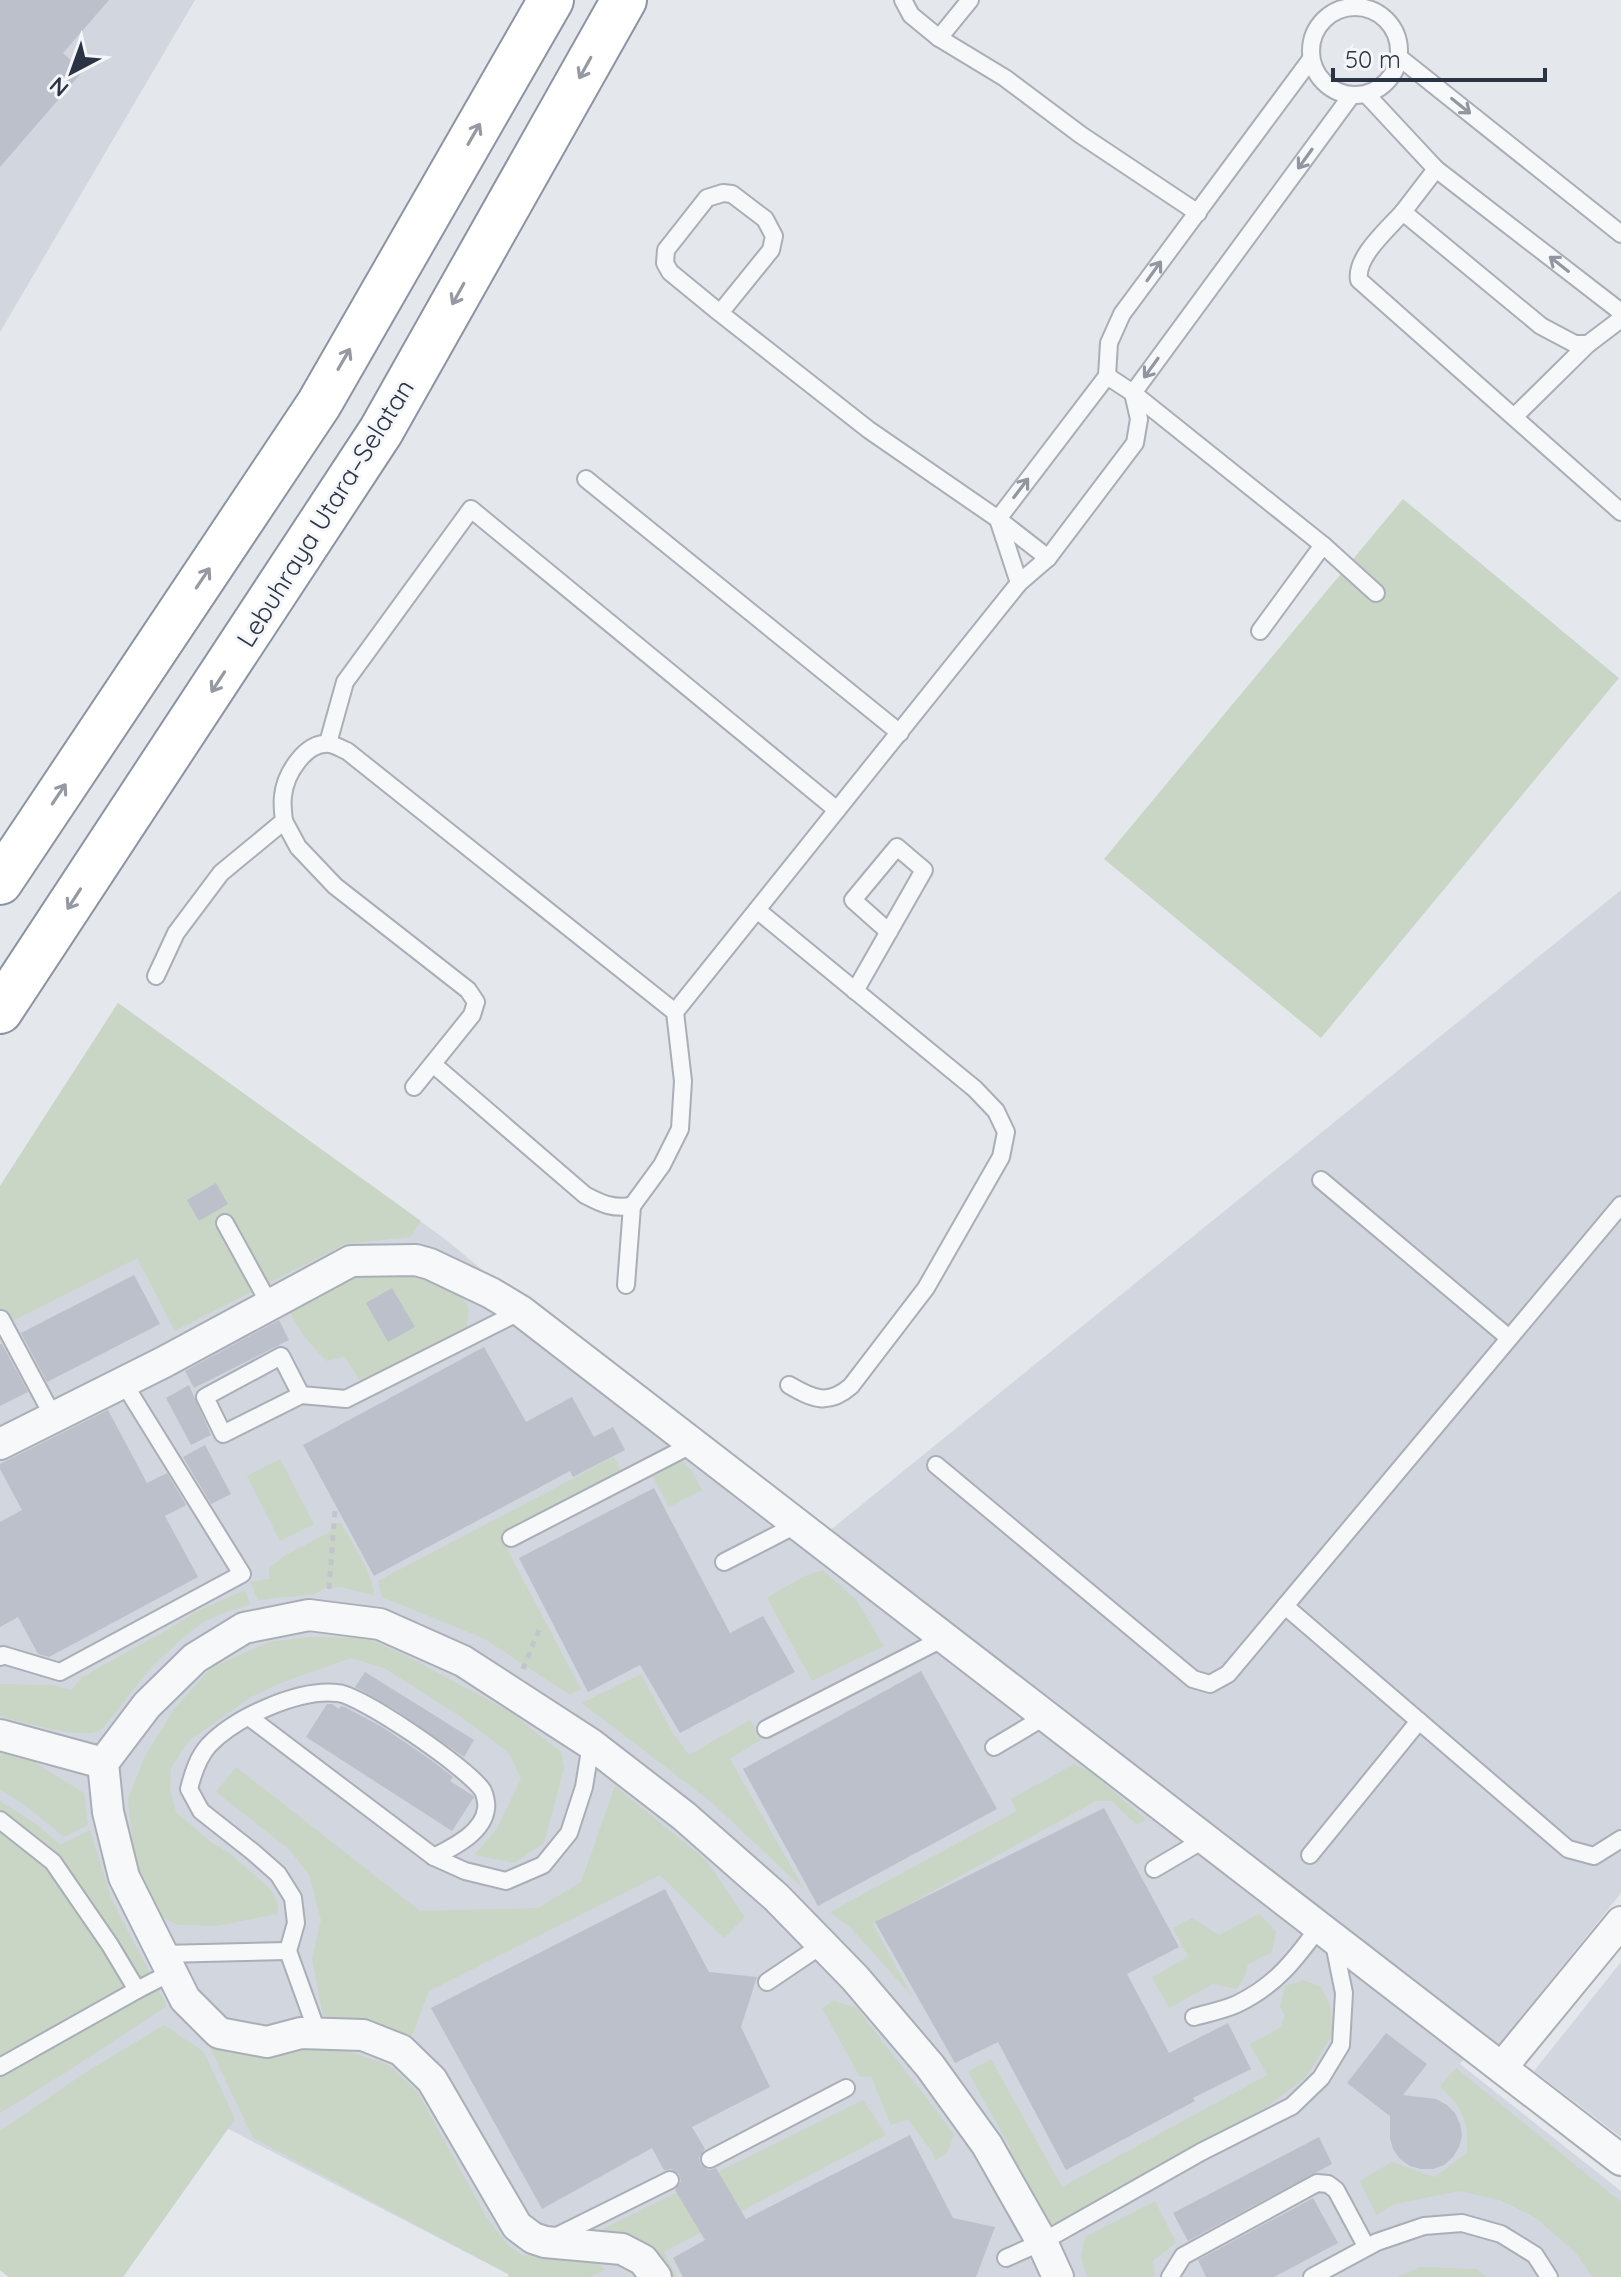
<svg xmlns="http://www.w3.org/2000/svg" width="1621" height="2277" font-family="Quicksand,sans-serif">
<rect width="100%" height="100%" fill="#e4e7ec"/>
<g fill="#d2d6de">
<polygon points="0,0 195,0 0,332"/>
<polygon points="1621,890 1621,1893 1498,2047 1479,2041 1460,2064 1621,2191 1621,2277 509,2277 508,2274 221,2125 9,2277 0,2270 0,1186 118,1003 445,1239 504,1288 823,1536"/>
<polygon points="1621,1962 1621,2137 1534,2071"/>
</g>
<g fill="#c9d6c5">
<polygon points="1403,499 1619,678 1321,1038 1104,859"/>
<polygon points="118,1003 421,1221 410,1237 345,1244 175,1331 137,1258 11,1322 0,1311 0,1186"/>
<path d="M 410,1270 C 424,1276 458,1289 465,1301 C 470,1309 468,1318 467,1327 L 452,1338 L 362,1383 L 344,1357 L 327,1361 C 311,1346 299,1331 289,1311 L 362,1273 Z"/>
<polygon points="614,1457 629,1486 507,1549 581,1689 570,1695 483,1638 382,1597 378,1581"/>
<polygon points="280,1459 314,1524 280,1541 247,1476"/>
<polygon points="681,1460 692,1471 702,1490 669,1507 652,1475"/>
<path d="M 336,1523 L 341,1523 C 352,1543 373,1573 374,1595 L 340,1587 L 325,1588 L 315,1594 L 258,1600 L 250,1582 L 269,1579 L 269,1568 L 284,1556 L 328,1533 Z"/>
<polygon points="823,1570 856,1600 884,1646 812,1681 767,1598 802,1577"/>
<path d="M 245,1590 L 250,1604 C 235,1610 217,1614 204,1622 C 185,1634 168,1651 152,1667 C 140,1678 106,1730 97,1732 C 76,1738 22,1722 0,1716 L 0,1684 L 52,1685 L 72,1690 L 82,1677 L 176,1625 L 195,1612 Z"/>
<polygon points="310,1637 367,1638 407,1656 510,1712 561,1752 564,1768 544,1843 515,1863 474,1855 496,1830 521,1779 509,1753 457,1714 384,1668 351,1658 283,1682 251,1697 189,1741 171,1768 170,1791 176,1812 211,1842 232,1855 272,1891 278,1904 277,1914 217,1926 177,1925 153,1911 134,1859 128,1799 144,1758 174,1709 211,1668 269,1642"/>
<polygon points="641,1674 672,1732 689,1755 750,1720 762,1739 730,1759 804,1889 710,1801 582,1703"/>
<polygon points="0,1753 33,1761 84,1793 88,1825 64,1837 25,1805 0,1789"/>
<polygon points="1074,1764 1091,1772 1147,1820 1136,1824 1111,1801 1096,1801 873,1924 912,1996 851,1928 830,1912 1017,1811 1011,1799"/>
<polygon points="236,1767 420,1911 538,1908 581,1882 615,1786 705,1859 745,1917 724,1938 660,1875 429,1991 411,2038 323,2015 312,1959 321,1920 309,1875 289,1849 216,1792"/>
<polygon points="0,1801 36,1824 60,1845 90,1830 112,1900 167,2006 63,2074 0,2113"/>
<polygon points="1259,1914 1276,1931 1272,1952 1248,1964 1245,1977 1236,1989 1213,1984 1169,2008 1152,1977 1188,1957 1173,1928 1192,1918 1219,1935"/>
<polygon points="1303,1980 1321,1987 1330,2004 1333,2034 1306,2077 1268,2106 1198,2144 1069,2221 1050,2225 1005,2163 1010,2147 968,2072 991,2059 1062,2187 1267,2075 1250,2044 1280,2028 1285,2016 1280,2007 1285,1986"/>
<polygon points="834,2001 857,2008 954,2134 947,2153 935,2161 933,2153 908,2119 891,2125 871,2076 860,2077 822,2008"/>
<polygon points="164,2025 204,2052 235,2119 123,2277 9,2277 0,2270 0,2131 83,2074"/>
<polygon points="207,2041 275,2055 329,2045 389,2065 417,2091 487,2218 508,2245 522,2255 557,2257 588,2251 605,2270 590,2277 509,2277 508,2274 253,2138"/>
<path d="M 1456,2068 L 1621,2202 L 1621,2277 L 1592,2277 L 1576,2253 L 1536,2218 L 1500,2200 L 1459,2191 L 1395,2204 L 1376,2215 L 1360,2181 L 1392,2162 L 1435,2177 L 1467,2153 C 1469,2121 1463,2109 1440,2086 Z"/>
<polygon points="863,2100 886,2135 664,2252 677,2277 666,2277 593,2234"/>
<polygon points="1155,2201 1176,2243 1153,2261 1155,2277 1087,2277 1081,2258 1085,2237"/>
<polygon points="1420,2267 1477,2269 1487,2277 1397,2277"/>
</g>
<g fill="#bbc0ca">
<polygon points="0,0 109,0 63,53 83,71 0,167"/>
<polygon points="216,1183 228,1204 199,1221 187,1200"/>
<polygon points="134,1275 160,1324 47,1382 21,1333"/>
<polygon points="392,1288 415,1327 388,1342 366,1303"/>
<polygon points="279,1320 289,1340 194,1388 185,1371"/>
<polygon points="0,1344 2,1344 28,1392 0,1406"/>
<polygon points="484,1347 526,1422 572,1397 594,1437 613,1427 625,1450 573,1477 570,1471 374,1576 303,1445"/>
<polygon points="189,1385 211,1435 191,1445 166,1398"/>
<polygon points="108,1410 147,1483 167,1473 186,1505 165,1516 198,1577 49,1657 38,1654 18,1617 0,1627 0,1522 22,1510 0,1469 0,1464"/>
<polygon points="205,1445 231,1494 211,1504 183,1457"/>
<polygon points="654,1488 730,1633 763,1616 795,1672 680,1733 640,1665 588,1692 519,1558"/>
<polygon points="921,1671 997,1809 818,1906 743,1769"/>
<polygon points="365,1672 474,1740 464,1757 396,1710 355,1687"/>
<polygon points="327,1704 332,1704 339,1709 341,1706 345,1707 384,1728 431,1760 453,1777 450,1781 472,1795 474,1797 452,1831 306,1737"/>
<polygon points="1104,1808 1179,1947 1127,1974 1169,2053 1228,2023 1251,2069 1193,2098 1195,2101 1066,2170 998,2042 955,2063 875,1922"/>
<polygon points="665,1889 709,1972 757,1977 741,2027 770,2087 692,2127 705,2149 699,2158 701,2165 709,2170 716,2168 746,2219 910,2135 953,2218 995,2227 976,2277 683,2277 673,2258 705,2240 675,2190 681,2181 679,2174 671,2169 664,2170 652,2148 542,2209 431,2008"/>
<polygon points="1386,2033 1427,2064 1403,2095 1436,2099 1447,2105 1455,2113 1460,2124 1462,2136 1459,2147 1453,2157 1444,2165 1433,2169 1421,2169 1410,2166 1400,2159 1393,2149 1390,2138 1390,2116 1347,2083"/>
<polygon points="1319,2137 1332,2164 1188,2241 1173,2213"/>
<polygon points="1313,2198 1338,2243 1274,2277 1206,2277 1198,2260"/>
</g>
<g fill="none" stroke-linecap="round" stroke-linejoin="round">
<g stroke="#a9aeb7" stroke-width="20">
<g id="lane">
<polyline points="903,0 911,15 939,38 1005,78 1081,135 1198,213"/>
<circle cx="1355" cy="51" r="44"/>
<polyline points="939,38 970,0"/>
<polyline points="1400,58 1621,234"/>
<polyline points="1367,95 1436,169 1621,312"/>
<polyline points="1436,169 1403,212 1541,326 1575,344 1588,344"/>
<path d="M 1403,212 C 1388,229 1355,257 1359,280 L 1621,512"/>
<polyline points="720,313 670,272 665,263 666,250 707,198 723,193 732,194 765,219 774,236 771,250 720,313 869,430 998,519 1048,558"/>
<polyline points="1107,376 1133,393 1323,545 1376,593"/>
<polyline points="1515,416 1588,344 1621,319"/>
<polyline points="586,479 900,733"/>
<polyline points="1019,583 998,519 1107,376 1109,343 1122,314 1311,59"/>
<polyline points="1260,631 1323,545"/>
<polyline points="328,743 345,682 471,509 837,810"/>
<polyline points="284,821 298,847 335,886 468,990 476,1002 472,1015 414,1087"/>
<path d="M 757,910 L 975,1089 L 996,1111 L 1006,1132 L 1001,1157 L 926,1288 L 851,1386 C 828,1406 813,1399 789,1385"/>
<path d="M 156,976 L 176,933 L 221,873 L 284,821 C 283,813 282,804 283,796 C 285,775 305,741 330,744 C 335,745 342,749 347,751 L 675,1012 L 683,1081 L 680,1129 L 662,1165 L 632,1206 L 626,1285"/>
<polyline points="855,991 924,870 897,847 853,900 889,932"/>
<polyline points="675,1012 1019,583 1048,558 1135,443 1139,419 1133,393 1351,96"/>
<path d="M 434,1065 L 585,1195 C 602,1204 613,1209 632,1206"/>
<polyline points="1321,1180 1509,1338"/>
<polyline points="225,1223 270,1305"/>
<polyline points="1,1319 54,1418"/>
<polyline points="301,1395 281,1356 205,1397 223,1434 301,1395 346,1399 521,1311"/>
<polyline points="936,1465 1193,1679 1210,1684 1228,1674 1621,1205"/>
<polyline points="511,1538 693,1444"/>
<polyline points="724,1562 798,1524"/>
<polyline points="1285,1606 1568,1849 1594,1856 1621,1839"/>
<polyline points="0,1657 3,1655 60,1672 242,1574 123,1382"/>
<polyline points="249,1717 434,1857 465,1871 506,1881 543,1865 569,1833 584,1787 591,1744"/>
<polyline points="766,1729 944,1638"/>
<polyline points="994,1747 1046,1716"/>
<polyline points="0,1820 53,1862 110,1945 137,1990 172,1972"/>
<polyline points="1310,1855 1419,1721"/>
<polyline points="1154,1869 1205,1839"/>
<polyline points="162,1954 288,1951"/>
<polyline points="767,1982 822,1945"/>
<path d="M 1194,2017 C 1208,2013 1224,2010 1237,2004 C 1275,1986 1295,1960 1319,1927"/>
<path d="M 318,2034 L 288,1951 L 296,1923 L 293,1898 L 278,1874 L 253,1852 L 201,1811 L 189,1789 C 193,1773 198,1757 209,1745 C 236,1717 298,1689 337,1693 C 360,1694 471,1770 483,1791 C 485,1795 487,1804 486,1809 C 483,1833 453,1847 434,1857"/>
<polyline points="0,2067 137,1990"/>
<polyline points="710,2159 846,2088"/>
<polyline points="553,2238 670,2180"/>
<polyline points="1006,2258 1042,2242 1201,2152 1292,2106 1321,2078 1341,2045 1344,1993 1333,1939"/>
<polyline points="1170,2277 1183,2256 1317,2183 1328,2184 1336,2190 1366,2246"/>
<polyline points="1312,2277 1377,2242 1424,2226 1462,2223 1501,2234 1535,2255 1549,2277"/>
</g>
</g>
<g stroke="#a9aeb7" stroke-width="34">
<g id="street">
<polyline points="0,1444 164,1362 351,1261 416,1260 430,1264 491,1293 521,1311 1621,2160"/>
<polyline points="0,1735 103,1763"/>
<polyline points="1502,2067 1621,1922"/>
<polyline points="656,2277 643,2260 622,2249 545,2242 533,2238 517,2226 432,2080 401,2050 363,2035 301,2033 267,2042 219,2033 185,1999 124,1877 108,1812 103,1763 147,1705 195,1658 244,1628 309,1615 380,1624 463,1661 591,1744 684,1816 776,1897 855,1978 930,2066 987,2145 1042,2242 1058,2277"/>
</g>
</g>
<g stroke="#8b94a3" stroke-width="48">
<g id="highway">
<polyline points="0,882 319,404 551,0"/>
<polyline points="0,1011 381,431 624,0"/>
</g>
</g>
<g stroke="#c2c5cb" stroke-width="5" stroke-dasharray="6 6" stroke-linecap="butt">
<polyline points="329,1589 335,1510"/>
<polyline points="523,1669 541,1625"/>
</g>
<use href="#lane" stroke="#f7f8fa" stroke-width="16"/>
<use href="#street" stroke="#f7f8fa" stroke-width="30"/>
<use href="#highway" stroke="#fff" stroke-width="44"/>
</g>
<defs><path id="oneway-shaft" d="M-6 0H5M1.5-3L5.5 0L1.5 3" fill="none" stroke-width="1.6" stroke-linecap="round" stroke-linejoin="round" transform="scale(2)"/></defs>
<g stroke="#959aa2">
<use href="#oneway-shaft" transform="translate(585 68) rotate(119)"/>
<use href="#oneway-shaft" transform="translate(474 134) rotate(-60)"/>
<use href="#oneway-shaft" transform="translate(458 294) rotate(119)"/>
<use href="#oneway-shaft" transform="translate(344 359) rotate(-60)"/>
<use href="#oneway-shaft" transform="translate(203 578) rotate(-56)"/>
<use href="#oneway-shaft" transform="translate(218 682) rotate(123)"/>
<use href="#oneway-shaft" transform="translate(59 794) rotate(-56)"/>
<use href="#oneway-shaft" transform="translate(74 899) rotate(123)"/>
</g>
<g stroke="#9196a0">
<use href="#oneway-shaft" transform="translate(1461 106) rotate(39)"/>
<use href="#oneway-shaft" transform="translate(1305 159) rotate(126)"/>
<use href="#oneway-shaft" transform="translate(1559 264) rotate(-142)"/>
<use href="#oneway-shaft" transform="translate(1154 271) rotate(-54)"/>
<use href="#oneway-shaft" transform="translate(1151 368) rotate(126)"/>
<use href="#oneway-shaft" transform="translate(1021 488) rotate(-53)"/>
</g>
<g text-anchor="middle" dominant-baseline="central" stroke-width="6" stroke-linejoin="round" paint-order="stroke">
<g font-size="26" fill="#2b3445" stroke="#f4f6f9">
<text transform="translate(325 513) rotate(-58)">Lebuhraya Utara–Selatan</text>
</g>
</g>
<g transform="translate(72 72) rotate(221)" stroke="#f4f6f9" stroke-width="6" paint-order="stroke">
<path d="M0-6L14 30L0 20L-14 30Z" fill="#2b3445"/>
<text y="-12" font-size="22" font-weight="bold" text-anchor="middle" fill="#2b3445">N</text>
</g>
<path d="M1333 68v12h212v-12" fill="none" stroke="#2b3445" stroke-width="4"/>
<text x="1345" y="68" font-size="24" fill="#2b3445" stroke="#f4f6f9" stroke-width="6" paint-order="stroke">50 m</text>
</svg>
